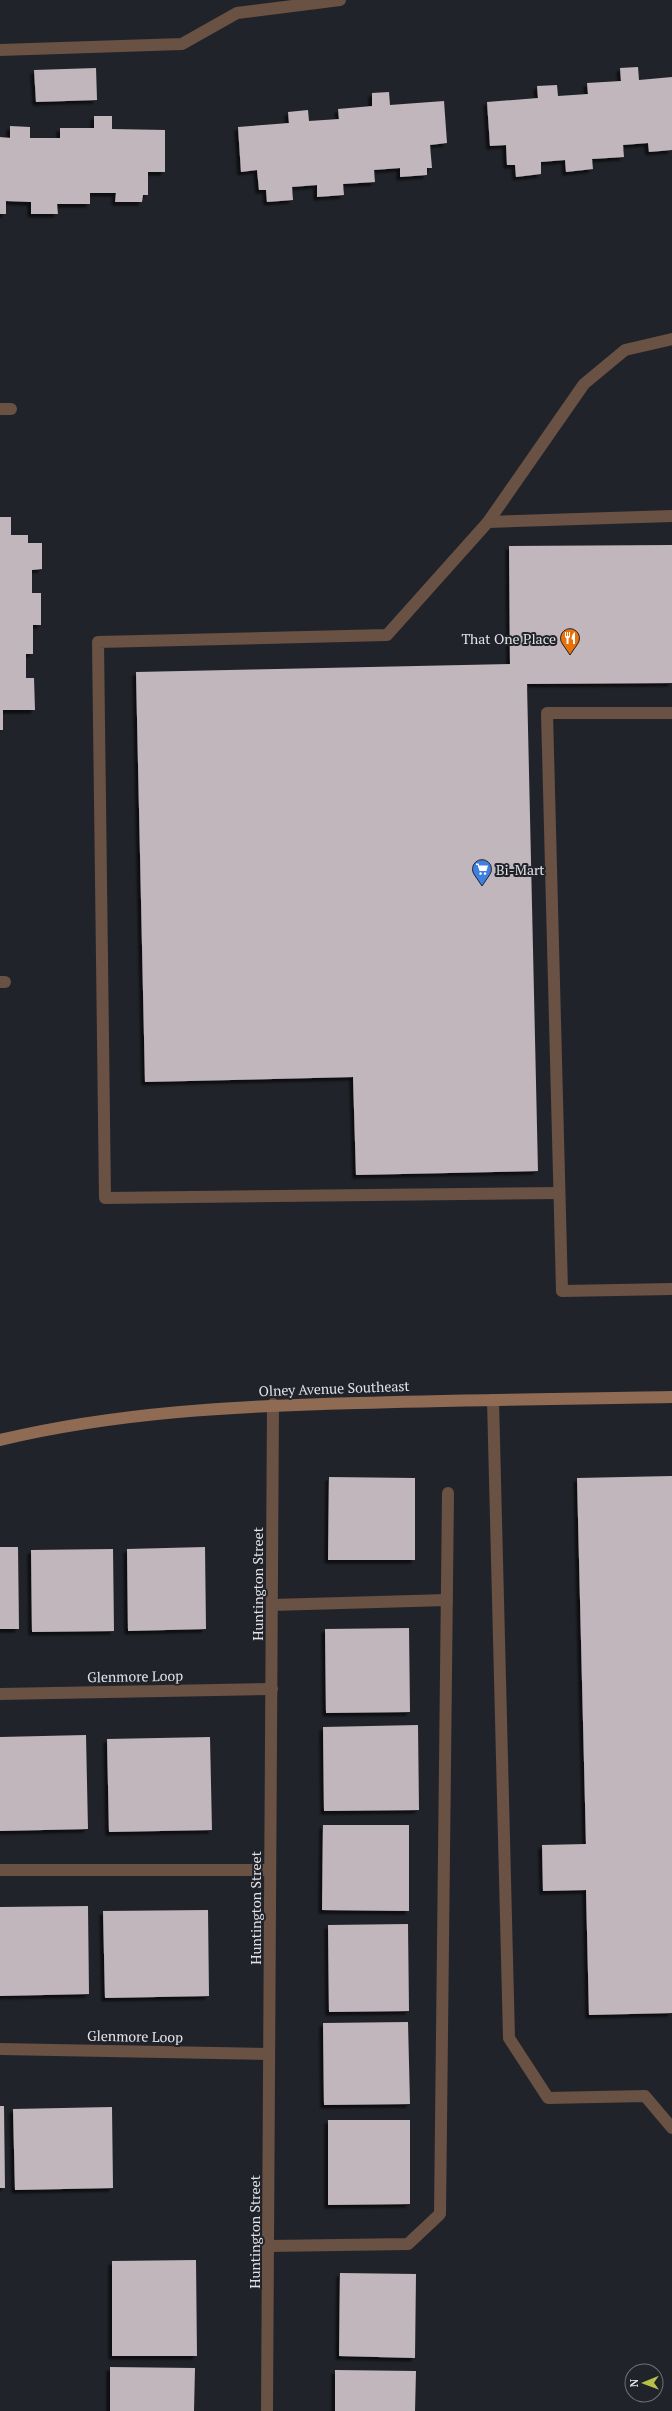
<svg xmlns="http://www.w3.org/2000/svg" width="672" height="2411" font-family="'PT Serif',serif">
<defs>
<filter id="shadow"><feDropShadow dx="-3.5" dy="3.5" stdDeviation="1" flood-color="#0009"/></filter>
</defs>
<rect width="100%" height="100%" fill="#21232a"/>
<g fill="#c0b6bc" filter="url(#shadow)">
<polygon points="638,67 639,80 672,77 672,150 649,152 648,143 623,145 624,157 592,159 593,169 566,172 565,160 541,162 541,174 516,177 515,165 507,165 506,145 490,146 487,102 538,98 537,86 557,85 558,96 588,94 587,83 621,81 620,68"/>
<polygon points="96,68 97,100 36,102 34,70"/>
<polygon points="389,92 390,105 444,101 447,143 430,145 432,168 427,168 427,175 400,177 400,168 374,170 375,182 343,184 344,195 317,197 317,185 292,187 293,200 267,202 266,190 259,190 257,170 241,172 238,127 289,123 288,112 308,110 309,121 339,119 338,109 372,106 372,93"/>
<polygon points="94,116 112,116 112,129 165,130 165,172 148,172 148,195 143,195 142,202 115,202 116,193 90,193 90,204 57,204 58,214 31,214 31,202 6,201 6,214 0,214 0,137 10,138 10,126 30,127 30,138 60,138 60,128 94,128"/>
<polygon points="0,517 11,517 11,535 28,535 28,543 42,543 42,569 32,570 32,593 41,593 41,625 33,625 33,654 26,654 26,678 34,678 35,710 3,710 3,730 0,730"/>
<polygon points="672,545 672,683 527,684 538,1171 356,1175 353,1077 145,1082 136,672 510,664 509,546"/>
<polygon points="672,1476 672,2013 589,2015 586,1890 543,1891 542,1845 586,1844 577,1478"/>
<polygon points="329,1477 415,1478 415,1560 328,1560"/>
<polygon points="0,1547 18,1547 19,1629 0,1629"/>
<polygon points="205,1547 206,1629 128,1631 127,1549"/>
<polygon points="113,1549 114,1631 32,1632 31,1550"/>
<polygon points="409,1628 410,1712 326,1713 325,1629"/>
<polygon points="418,1725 419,1810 324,1811 323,1727"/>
<polygon points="86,1735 88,1829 0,1831 0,1737"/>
<polygon points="210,1737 212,1830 109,1832 107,1739"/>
<polygon points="323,1825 409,1825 409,1911 322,1910"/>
<polygon points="88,1906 89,1994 0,1996 0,1907"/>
<polygon points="208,1910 209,1996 105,1998 103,1911"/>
<polygon points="408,1924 409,2011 329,2012 328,1925"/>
<polygon points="408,2022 410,2104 324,2105 323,2023"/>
<polygon points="0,2106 4,2106 5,2188 0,2188"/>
<polygon points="112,2107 113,2188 15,2190 13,2109"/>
<polygon points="328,2120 410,2120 410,2204 328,2205"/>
<polygon points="196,2260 197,2356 112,2356 112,2261"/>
<polygon points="340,2273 416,2274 415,2358 339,2356"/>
<polygon points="110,2367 195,2368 194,2411 110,2411"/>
<polygon points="335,2370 416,2371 415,2411 335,2411"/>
</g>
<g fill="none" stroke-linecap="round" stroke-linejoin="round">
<g stroke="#695143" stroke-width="12">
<polyline points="0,50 182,44 237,13 340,0"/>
<polyline points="0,409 11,409"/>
<polyline points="488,522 672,516"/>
<polyline points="672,713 547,713 562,1291 672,1289"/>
<polyline points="0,982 5,982"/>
<polyline points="559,1193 105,1198 98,642 387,635 488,522 584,384 625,350 672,339"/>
<polyline points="493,1400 509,2038 548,2098 645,2096 672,2128"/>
<polyline points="272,1605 447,1600"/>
<polyline points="0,1870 270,1870"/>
<polyline points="269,2246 408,2244 440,2214 448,1493"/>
</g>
<g stroke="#695143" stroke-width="12">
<polyline points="0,1694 272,1689"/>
<polyline points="0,2049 269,2054"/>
<polyline points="267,2411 273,1404"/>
</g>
<path stroke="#906b54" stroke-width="12" d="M 0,1440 C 117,1412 237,1406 357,1403 C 462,1400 567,1399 672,1397"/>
</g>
<defs>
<g id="restaurant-pin" transform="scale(1)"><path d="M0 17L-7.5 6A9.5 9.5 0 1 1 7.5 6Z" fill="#e8710a" stroke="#21232a"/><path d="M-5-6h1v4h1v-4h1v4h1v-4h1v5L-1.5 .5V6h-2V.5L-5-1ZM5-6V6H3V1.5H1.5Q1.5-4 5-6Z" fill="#fff"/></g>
<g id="supermarket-pin" transform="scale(1)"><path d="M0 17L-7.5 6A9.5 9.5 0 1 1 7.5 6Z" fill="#3f7fe0" stroke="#21232a"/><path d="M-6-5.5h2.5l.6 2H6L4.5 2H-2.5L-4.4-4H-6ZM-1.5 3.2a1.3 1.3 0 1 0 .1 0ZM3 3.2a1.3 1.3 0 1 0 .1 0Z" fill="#fff"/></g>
</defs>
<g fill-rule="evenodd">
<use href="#restaurant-pin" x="570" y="638"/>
<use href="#supermarket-pin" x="482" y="869"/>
</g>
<g text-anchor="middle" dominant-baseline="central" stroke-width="4" stroke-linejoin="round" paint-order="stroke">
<g font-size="14" fill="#e2e3e8" stroke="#21232a" text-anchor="end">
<text x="556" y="638">That One Place</text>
<text x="496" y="869" text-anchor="start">Bi-Mart</text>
</g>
<g font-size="14" fill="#e2e3e8" stroke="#21232a">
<text transform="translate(334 1388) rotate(-2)">Olney Avenue Southeast</text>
<text transform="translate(257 1584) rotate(-90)">Huntington Street</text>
<text transform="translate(135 1676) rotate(-1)">Glenmore Loop</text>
<text transform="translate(255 1908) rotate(-90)">Huntington Street</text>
<text transform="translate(135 2036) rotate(1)">Glenmore Loop</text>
<text transform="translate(254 2232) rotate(-90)">Huntington Street</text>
</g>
</g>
<g transform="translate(644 2383) rotate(269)"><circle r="19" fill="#21232a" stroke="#6e7076"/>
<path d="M0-3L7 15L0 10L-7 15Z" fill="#b7c148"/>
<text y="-6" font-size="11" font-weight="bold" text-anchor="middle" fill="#e2e3e8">N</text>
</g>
</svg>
